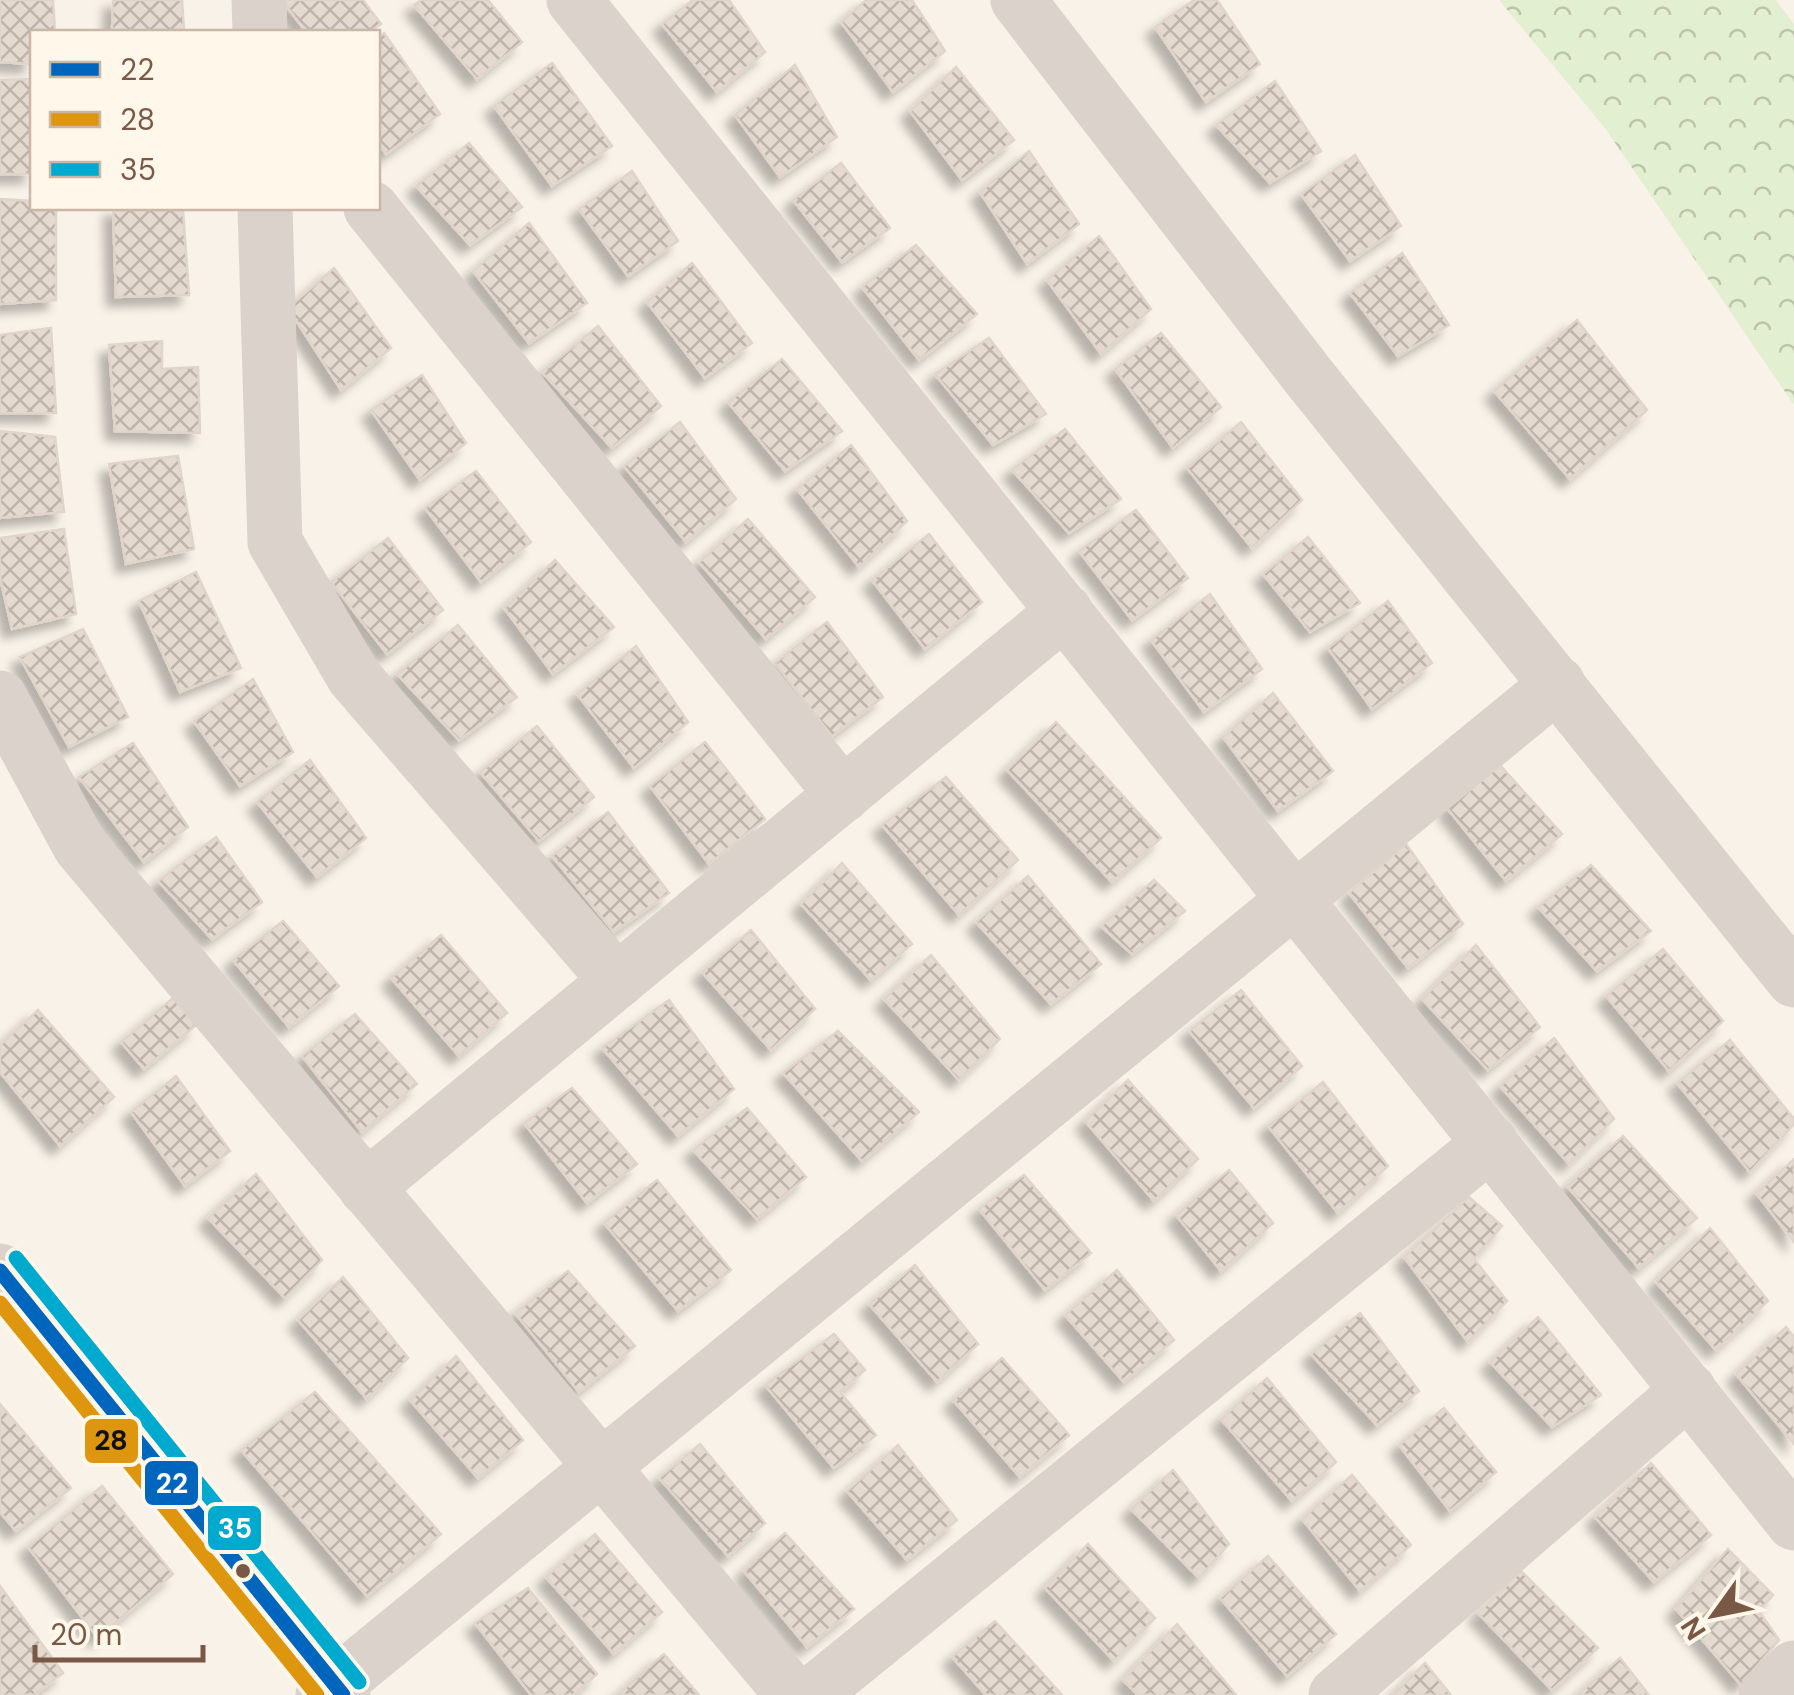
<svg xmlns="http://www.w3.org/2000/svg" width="1794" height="1695" font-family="'DM Sans',sans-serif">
<defs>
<pattern id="forest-crowns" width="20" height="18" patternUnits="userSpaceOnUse" patternTransform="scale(2.5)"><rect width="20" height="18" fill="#e3efd1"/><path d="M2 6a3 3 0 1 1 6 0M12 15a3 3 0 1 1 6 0" fill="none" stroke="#bdc4ab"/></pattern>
<pattern id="building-cross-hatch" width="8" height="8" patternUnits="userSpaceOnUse" patternTransform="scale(2.5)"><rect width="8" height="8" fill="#e5dad0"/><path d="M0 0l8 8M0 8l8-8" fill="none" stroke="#beb4ab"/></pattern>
<filter id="shadow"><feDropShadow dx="-9" dy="9" stdDeviation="5" flood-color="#0004"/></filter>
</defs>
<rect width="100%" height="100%" fill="#f8f2e8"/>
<polygon fill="url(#forest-crowns)" points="1499,0 1776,0 1794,24 1794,405 1605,128"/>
<g fill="url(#building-cross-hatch)" stroke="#e1d4ca" stroke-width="2.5" filter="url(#shadow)">
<polygon points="0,0 53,0 55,32 32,32 32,64 0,62"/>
<polygon points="113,0 182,0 184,32 112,32"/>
<polygon points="282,0 363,0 381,24 369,32 306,32"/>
<polygon points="421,0 488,0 522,42 477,79 414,5"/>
<polygon points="693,0 729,0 765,52 717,92 662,24"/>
<polygon points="866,0 912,0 945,51 893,92 841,22"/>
<polygon points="1194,0 1217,0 1260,64 1206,102 1155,27"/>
<polygon points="384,33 440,114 386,154 378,143 378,38"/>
<polygon points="552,63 612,146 552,186 494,106"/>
<polygon points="795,65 837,137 780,177 735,115"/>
<polygon points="956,67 1014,140 962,180 910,111"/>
<polygon points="32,79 32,174 0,174 0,80"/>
<polygon points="1275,81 1321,151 1270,183 1216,125"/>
<polygon points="469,143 522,207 470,245 416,186"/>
<polygon points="1029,151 1079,224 1027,264 980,192"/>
<polygon points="1355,155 1401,226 1350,261 1301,194"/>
<polygon points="841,163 890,228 842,262 793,200"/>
<polygon points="632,171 678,241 628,276 579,209"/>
<polygon points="0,199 32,201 32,208 56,208 56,300 0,304"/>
<polygon points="113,208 183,210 189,295 116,297"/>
<polygon points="529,223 587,303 529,343 473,271"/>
<polygon points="1099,236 1151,309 1101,354 1047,280"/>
<polygon points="916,245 977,314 919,360 862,287"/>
<polygon points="1402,253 1449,325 1398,356 1350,293"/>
<polygon points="692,263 752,343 705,378 647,302"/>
<polygon points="334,268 391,348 341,390 288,308"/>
<polygon points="1577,320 1647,410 1570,479 1494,391"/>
<polygon points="598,326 661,406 612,448 542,372"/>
<polygon points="51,328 56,413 0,413 0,335"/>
<polygon points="1161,333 1221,407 1173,448 1115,369"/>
<polygon points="989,338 1046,414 993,445 935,374"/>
<polygon points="162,341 162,369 198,367 200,433 115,431 109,345"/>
<polygon points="782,359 842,431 785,471 728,402"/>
<polygon points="422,375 466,443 420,480 371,410"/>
<polygon points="680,422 736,499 686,542 624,466"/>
<polygon points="1241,422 1302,500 1252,548 1187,468"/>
<polygon points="1065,429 1121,499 1069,533 1012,470"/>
<polygon points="0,431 55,437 64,512 0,518"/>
<polygon points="851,445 907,521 859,567 797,489"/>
<polygon points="178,456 194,549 126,564 109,464"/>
<polygon points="476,471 531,542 481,582 425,508"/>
<polygon points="1136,510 1188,578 1132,620 1079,551"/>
<polygon points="748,519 815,597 766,639 699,562"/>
<polygon points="64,529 76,614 12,629 0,577 0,538"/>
<polygon points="929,534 982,602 925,649 872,580"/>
<polygon points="1308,537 1360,603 1310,632 1263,574"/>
<polygon points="388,538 443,610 387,654 331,582"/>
<polygon points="555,560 614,627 553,674 504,608"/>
<polygon points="196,572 241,668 180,692 139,601"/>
<polygon points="1210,594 1262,669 1204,712 1151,640"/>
<polygon points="1388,601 1432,663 1372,709 1328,648"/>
<polygon points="827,622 883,697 832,736 775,663"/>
<polygon points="458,625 517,697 459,740 397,674"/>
<polygon points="83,629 128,717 69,747 20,657"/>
<polygon points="636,646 688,722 634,768 577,694"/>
<polygon points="253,679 293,752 240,786 194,721"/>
<polygon points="1273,693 1333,771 1278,811 1223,737"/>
<polygon points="1056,722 1161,838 1112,882 1007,770"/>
<polygon points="537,726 594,797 539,841 480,772"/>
<polygon points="705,742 765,819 709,864 650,786"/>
<polygon points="133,743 188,827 144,862 79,777"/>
<polygon points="310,760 366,838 317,877 257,802"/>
<polygon points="1499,764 1562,834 1506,881 1447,808"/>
<polygon points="946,777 1018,860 959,915 882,825"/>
<polygon points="608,812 669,893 614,932 552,856"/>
<polygon points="216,837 262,902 212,939 158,881"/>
<polygon points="1406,844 1463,924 1408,968 1349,893"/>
<polygon points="842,863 912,944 871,980 801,904"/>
<polygon points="1591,865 1651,931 1597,971 1538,907"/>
<polygon points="1028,876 1101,964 1051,1004 976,922"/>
<polygon points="1154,880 1185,911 1132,954 1101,926"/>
<polygon points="283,921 339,986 289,1027 233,960"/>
<polygon points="751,930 815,1009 771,1050 702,972"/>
<polygon points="441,935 507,1013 459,1056 391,978"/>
<polygon points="1476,945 1540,1027 1488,1070 1422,999"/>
<polygon points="1663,949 1723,1021 1669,1071 1606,996"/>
<polygon points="931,955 1000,1039 959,1080 884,999"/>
<polygon points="1241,990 1302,1066 1254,1108 1189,1031"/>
<polygon points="173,998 196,1025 144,1069 121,1042"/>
<polygon points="669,1000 734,1089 678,1136 602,1048"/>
<polygon points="38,1010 114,1097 60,1146 0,1072 0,1045"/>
<polygon points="355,1014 417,1084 362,1132 302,1056"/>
<polygon points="838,1031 919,1112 862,1161 783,1073"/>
<polygon points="1554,1038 1614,1119 1569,1164 1500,1086"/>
<polygon points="1730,1040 1794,1119 1794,1124 1750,1172 1677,1083"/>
<polygon points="176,1076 230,1151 185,1186 131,1112"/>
<polygon points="1128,1080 1198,1159 1154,1201 1085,1121"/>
<polygon points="1323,1082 1388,1166 1338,1213 1268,1126"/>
<polygon points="572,1088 637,1164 587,1203 524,1123"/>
<polygon points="747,1108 806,1177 757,1219 693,1150"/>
<polygon points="1623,1136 1697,1218 1639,1268 1567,1186"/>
<polygon points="1794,1159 1794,1242 1756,1193"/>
<polygon points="1229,1170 1273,1223 1221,1271 1176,1215"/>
<polygon points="256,1174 322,1260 285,1298 208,1218"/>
<polygon points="1024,1175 1091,1253 1045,1290 979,1209"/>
<polygon points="657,1180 731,1270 678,1311 604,1223"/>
<polygon points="1469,1197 1502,1226 1474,1259 1507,1301 1468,1342 1404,1257"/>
<polygon points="1710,1228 1768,1301 1716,1350 1656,1282"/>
<polygon points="915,1265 978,1344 937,1382 869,1304"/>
<polygon points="1117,1270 1174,1340 1124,1382 1065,1315"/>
<polygon points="568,1271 635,1346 579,1392 515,1313"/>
<polygon points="343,1277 408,1358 367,1399 298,1320"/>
<polygon points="1360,1313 1419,1391 1377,1425 1311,1354"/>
<polygon points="1538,1317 1601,1395 1552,1427 1490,1362"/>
<polygon points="1786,1327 1794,1337 1794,1444 1736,1374"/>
<polygon points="834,1334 865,1370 840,1392 876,1435 834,1468 765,1385"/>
<polygon points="456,1356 523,1440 478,1478 410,1400"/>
<polygon points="1002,1358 1069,1435 1020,1477 953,1400"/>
<polygon points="1267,1378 1336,1462 1292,1501 1221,1419"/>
<polygon points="315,1392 441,1534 367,1596 241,1450"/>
<polygon points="0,1404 71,1488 16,1531 0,1512"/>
<polygon points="1444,1408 1496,1472 1450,1511 1399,1445"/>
<polygon points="700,1444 765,1523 728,1556 659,1478"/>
<polygon points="898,1445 957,1520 907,1560 847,1491"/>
<polygon points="1651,1463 1711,1535 1654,1582 1595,1517"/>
<polygon points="1173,1470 1229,1544 1199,1578 1131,1509"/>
<polygon points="1352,1475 1411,1545 1360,1591 1302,1519"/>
<polygon points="102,1486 173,1574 98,1638 28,1547"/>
<polygon points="785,1533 854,1609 807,1647 744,1571"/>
<polygon points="595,1534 662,1612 614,1654 546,1577"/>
<polygon points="1088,1544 1155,1618 1114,1661 1045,1588"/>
<polygon points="1728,1549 1773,1595 1759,1611 1779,1640 1741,1685 1676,1609"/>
<polygon points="1268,1556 1336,1634 1287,1676 1220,1598"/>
<polygon points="1521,1571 1598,1648 1552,1690 1478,1613"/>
<polygon points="0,1586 63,1673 34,1695 0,1695"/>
<polygon points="528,1588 597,1674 573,1695 531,1695 475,1623"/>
<polygon points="995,1621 1062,1695 986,1695 952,1657"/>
<polygon points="1177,1624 1236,1695 1138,1695 1123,1680"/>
<polygon points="664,1654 699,1695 617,1695"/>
<polygon points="1620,1658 1649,1695 1577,1695"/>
<polygon points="1425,1663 1451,1695 1393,1695"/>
</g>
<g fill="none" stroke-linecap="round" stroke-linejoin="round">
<g stroke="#dbd2cc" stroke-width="55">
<polyline points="259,0 260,32"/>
<polyline points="574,0 1794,1523"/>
<polyline points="1018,0 1309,377 1794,980"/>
<polyline points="265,208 275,542 354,677 617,981"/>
<polyline points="371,208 843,795"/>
<polyline points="0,698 80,846 793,1695"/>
<polyline points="366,1188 1065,611"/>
<polyline points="323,1695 1558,684"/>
<polyline points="811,1695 1491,1143"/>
<polyline points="1336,1695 1689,1390"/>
<polyline points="1766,1695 1794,1668"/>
</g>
<polyline stroke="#dbd2cc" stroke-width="55" points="0,1271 343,1695"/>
<g stroke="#fff7ea" stroke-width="22">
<polyline id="bus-1" points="0,1271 343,1695"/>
</g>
<g stroke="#fff7ea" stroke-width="22">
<polyline id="bus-2" points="0,1303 317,1695"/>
</g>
<g stroke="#fff7ea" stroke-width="22">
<polyline id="bus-3" points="16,1258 359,1682"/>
</g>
<use href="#bus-1" stroke="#0065bd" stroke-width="15"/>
<use href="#bus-2" stroke="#de960e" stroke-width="15"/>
<use href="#bus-3" stroke="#00a9ce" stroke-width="15"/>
</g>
<circle fill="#795845" stroke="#fff7ea" stroke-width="4" cx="243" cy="1571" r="9"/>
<g stroke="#fff7ea" stroke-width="4">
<rect x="83" y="1417" width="57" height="48" rx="10" fill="#de960e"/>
<rect x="143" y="1459" width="57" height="48" rx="10" fill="#0065bd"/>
<rect x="206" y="1504" width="57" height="48" rx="10" fill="#00a9ce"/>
</g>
<g font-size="28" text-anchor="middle" font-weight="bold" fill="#fff">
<text x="172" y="1493">22</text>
<text x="235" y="1538">35</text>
</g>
<g font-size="28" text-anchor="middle" font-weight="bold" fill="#111">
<text x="111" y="1450">28</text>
</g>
<rect x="30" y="30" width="350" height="180" fill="#fff7ea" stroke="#c9b7a8" stroke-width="2.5"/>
<rect x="50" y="62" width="50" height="15" fill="#0065bd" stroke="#c9b7a8" stroke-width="2.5"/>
<text x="120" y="80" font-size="30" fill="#795845">22</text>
<rect x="50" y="112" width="50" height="15" fill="#de960e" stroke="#c9b7a8" stroke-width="2.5"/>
<text x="120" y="130" font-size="30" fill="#795845">28</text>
<rect x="50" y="162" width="50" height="15" fill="#00a9ce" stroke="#c9b7a8" stroke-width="2.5"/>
<text x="120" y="180" font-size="30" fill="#795845">35</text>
<g transform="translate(1714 1615) rotate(237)" stroke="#fff7ea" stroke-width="8" paint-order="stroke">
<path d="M0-8L18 38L0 25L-18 38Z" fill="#795845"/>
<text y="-15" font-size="28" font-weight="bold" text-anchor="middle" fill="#795845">N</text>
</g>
<path d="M35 1645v15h168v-15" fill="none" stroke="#795845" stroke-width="5"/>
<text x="50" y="1645" font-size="30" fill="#795845" stroke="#fff7ea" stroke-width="8" paint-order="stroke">20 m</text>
</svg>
